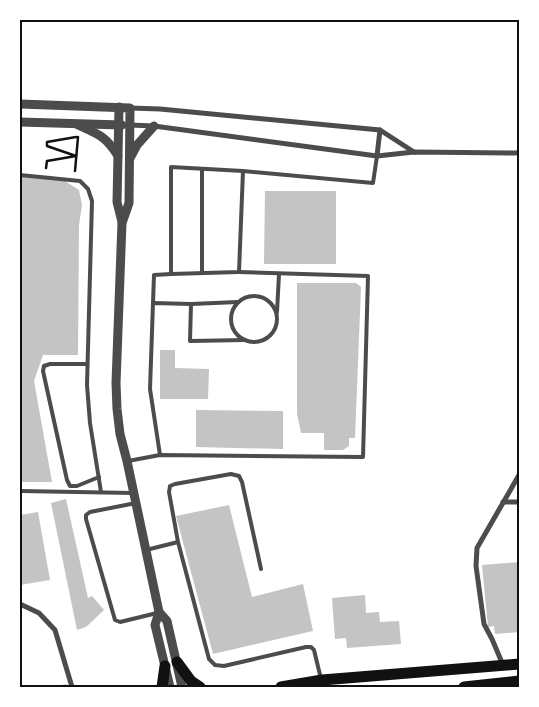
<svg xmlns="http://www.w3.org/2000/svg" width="539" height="707" font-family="Manrope,sans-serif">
<rect width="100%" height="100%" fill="#fff"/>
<g fill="#c4c4c4">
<polygon points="20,176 65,181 79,190 82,205 79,225 78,355 43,355 34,381 52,482 20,482"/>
<polygon points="265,191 336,191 336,264 264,264"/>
<polygon points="297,283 356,283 361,287 355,438 349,438 349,446 343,450 324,450 324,433 301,433 297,414"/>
<polygon points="160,350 175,350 175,368 209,369 208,399 160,399"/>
<polygon points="196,410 283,411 283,449 196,447"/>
<polygon points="66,499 88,598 92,596 104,610 86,627 77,630 51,503"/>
<polygon points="229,505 252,597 303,584 313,631 213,654 176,516"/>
<polygon points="38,512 50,580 20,585 20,515"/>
<polygon points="519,562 519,632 495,634 494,626 488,627 482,565"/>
<polygon points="365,595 366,613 379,612 380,622 399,621 401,644 347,648 346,638 335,639 332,598"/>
<polygon points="67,684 68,687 54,687 54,686"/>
</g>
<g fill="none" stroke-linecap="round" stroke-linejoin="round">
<g stroke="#111" stroke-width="2.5">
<polyline points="46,168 47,161 76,156 47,146 47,142 76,137"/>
<polyline points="75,171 78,137"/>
</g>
<g stroke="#4c4c4c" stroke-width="4">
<polyline points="243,171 239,272 171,274 171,167 243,171 373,183 377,156"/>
<polyline points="20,175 80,181 88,189 92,201 87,385 90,423 101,492"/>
<polyline points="202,273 202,169"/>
<circle cx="254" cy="319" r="23"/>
<polyline points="153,303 154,275 171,274"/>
<polyline points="191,304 238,302"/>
<polyline points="277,312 279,274"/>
<polyline points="87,364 50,364 44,366 43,371 67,480 70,486 77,486 99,477"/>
<polyline points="160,455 150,389 153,303 191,304 190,341 245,340"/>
<polyline points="128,461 160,455 363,457 368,276 239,272"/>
<polyline points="20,491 133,493"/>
<polyline points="136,503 90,512 86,515 86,519 115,620 120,622 157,613"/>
<polyline points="178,542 209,659 215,665 224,666 306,647 311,647 314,650 321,679"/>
<polyline points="146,550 178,542 169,492 170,486 175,484 231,474 239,476 242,482 261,569"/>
</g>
<g stroke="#4c4c4c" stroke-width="5">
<polyline points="130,108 160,109 380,130 414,152"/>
<polyline points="130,125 154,126 377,156 414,152 516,153 519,152"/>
<polyline points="377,156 380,130"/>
<polyline points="503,502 519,502"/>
<polyline points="20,604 39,613 55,630 72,687"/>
<polyline points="503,665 492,639 484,624 476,566 477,548 519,475"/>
</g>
<g stroke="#4c4c4c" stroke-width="9">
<polyline points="20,104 130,108 129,203 122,223 116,383 117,409 120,434 127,461 159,612 155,625 170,687"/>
<polyline points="119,107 117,202 122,222"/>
<polyline points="20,122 122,125"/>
<path d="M 78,125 C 98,134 106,136 118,156"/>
<polyline points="130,158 137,145 154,126"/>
<polyline points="159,612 167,621 182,687"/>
</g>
<g stroke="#111" stroke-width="11">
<polyline points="177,662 191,681 200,687"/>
<polyline points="162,687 165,666"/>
<polyline points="281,687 322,680 519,664"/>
<polyline points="464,687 519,681"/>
</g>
</g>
<rect width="539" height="707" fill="none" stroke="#ffffff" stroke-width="42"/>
<rect x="21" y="21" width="497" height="665" fill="none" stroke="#111" stroke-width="2"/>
</svg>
